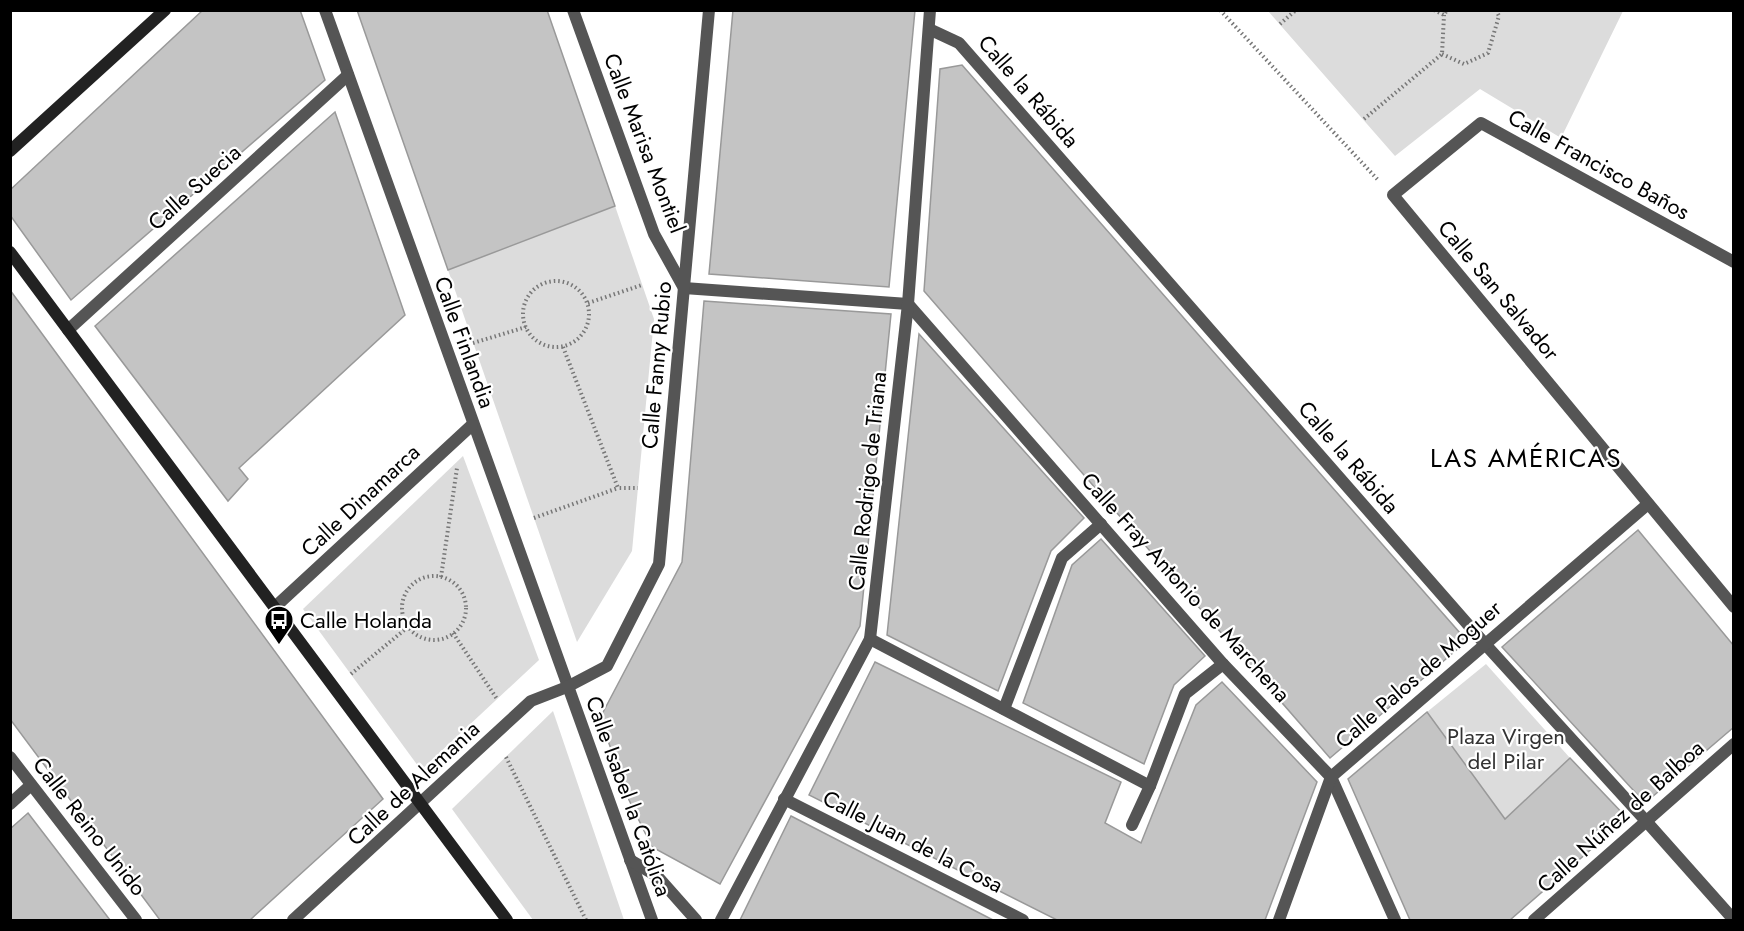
<svg xmlns="http://www.w3.org/2000/svg" width="1744" height="931" font-family="Jost,sans-serif">
<rect width="100%" height="100%" fill="#fff"/>
<g fill="#dcdcdc">
<polygon points="1623,11 1561,138 1480,89 1395,156 1268,11"/>
<polygon points="615,206 654,319 632,551 577,642 448,270"/>
<polygon points="463,456 539,660 421,770 303,609"/>
<polygon points="1486,664 1570,758 1505,819 1427,712"/>
<polygon points="553,711 624,920 533,920 452,809"/>
</g>
<g fill="#c4c4c4" stroke="#999" stroke-width="1.5">
<polygon points="203,10 300,10 325,80 71,300 10,215 10,190"/>
<polygon points="357,10 547,10 615,206 448,270"/>
<polygon points="733,10 915,10 889,287 709,274"/>
<polygon points="962,65 1467,641 1330,758 924,291 940,69"/>
<polygon points="335,112 405,315 239,468 248,479 228,501 95,326"/>
<polygon points="10,290 383,799 250,920 160,920 10,719"/>
<polygon points="704,301 891,314 860,626 720,884 652,847 629,800 600,718 682,562"/>
<polygon points="919,334 1084,518 1051,551 998,691 887,635"/>
<polygon points="1638,530 1734,646 1734,727 1645,803 1502,647"/>
<polygon points="1101,539 1205,656 1174,685 1144,764 1023,703 1072,565"/>
<polygon points="875,662 1121,782 1105,823 1141,843 1196,705 1222,682 1317,782 1265,920 1057,920 809,795"/>
<polygon points="1427,712 1505,819 1570,758 1627,818 1510,920 1410,920 1348,779"/>
<polygon points="28,813 110,920 10,920 10,829"/>
<polygon points="791,816 993,920 740,920"/>
</g>
<g fill="none" stroke-linecap="round" stroke-linejoin="round">
<g stroke="#777" stroke-width="4" stroke-dasharray="1.5 3" stroke-linecap="butt">
<polyline points="1220,10 1379,181"/>
<polyline points="1434,10 1444,15 1447,10"/>
<polyline points="1280,24 1296,10"/>
<polyline points="1442,54 1464,64 1488,53 1499,16 1496,10"/>
<polyline points="1364,119 1442,54 1444,15"/>
<circle cx="556" cy="314" r="33"/>
<polyline points="588,303 642,285"/>
<polyline points="473,343 526,327"/>
<polyline points="563,347 618,488 638,488"/>
<polyline points="534,518 618,488"/>
<circle cx="434" cy="608" r="32"/>
<polyline points="441,577 457,468"/>
<polyline points="453,633 497,699"/>
<polyline points="351,674 408,627"/>
<polyline points="506,757 586,920"/>
</g>
<g stroke="#555" stroke-width="12">
<polyline points="325,10 652,920"/>
<polyline points="573,10 654,234 684,288 908,304 1223,664 1331,777 1395,920"/>
<polyline points="929,29 959,43 1485,644 1646,821 1734,920"/>
<polyline points="1734,262 1481,123 1393,195 1734,607"/>
<polyline points="68,330 348,75"/>
<polyline points="275,607 472,425"/>
<polyline points="870,639 1150,786"/>
<polyline points="1004,709 1062,558 1101,524"/>
<polyline points="10,757 136,920"/>
<polyline points="784,799 1023,920"/>
<polyline points="10,804 31,785"/>
<polyline points="1132,825 1150,786 1185,694 1223,664"/>
<polyline points="630,860 657,876 696,920"/>
<polyline points="293,920 531,701 567,687 607,666 659,564 709,10"/>
<polyline points="721,920 870,639 908,304 930,10"/>
<polyline points="1279,920 1331,777 1648,504"/>
<polyline points="1534,920 1734,744"/>
</g>
<g stroke="#222" stroke-width="12">
<polyline points="10,151 165,10"/>
<polyline points="10,252 507,920"/>
</g>
</g>
<defs>
<g id="bus-pin" transform="scale(1.5)"><path d="M0 17L-7.5 6A9.5 9.5 0 1 1 7.5 6Z" fill="#000" stroke="#fff"/><path d="M-5-6H5V4H4V6H2V4H-2V6H-4V4H-5ZM-3.5-4V0h7V-4ZM-3.5 1.2v1.5H-2V1.2ZM2 1.2v1.5H3.5V1.2Z" fill="#fff"/></g>
</defs>
<g fill-rule="evenodd">
<use href="#bus-pin" x="279" y="620"/>
</g>
<g text-anchor="middle" dominant-baseline="central" stroke-width="4.5" stroke-linejoin="round" paint-order="stroke">
<g font-size="22" fill="#000" stroke="#fff">
<text transform="translate(1029 91) rotate(49)">Calle la Rábida</text>
<text transform="translate(645 143) rotate(69)">Calle Marisa Montiel</text>
<text transform="translate(1599 164) rotate(29)">Calle Francisco Baños</text>
<text transform="translate(194 187) rotate(-42)">Calle Suecia</text>
<text transform="translate(1499 290) rotate(50)">Calle San Salvador</text>
<text transform="translate(465 342) rotate(70)">Calle Finlandia</text>
<text transform="translate(656 365) rotate(-85)">Calle Fanny Rubio</text>
<text transform="translate(1349 457) rotate(49)">Calle la Rábida</text>
<text transform="translate(867 481) rotate(-84)">Calle Rodrigo de Triana</text>
<text transform="translate(360 500) rotate(-43)">Calle Dinamarca</text>
<text transform="translate(1186 587) rotate(48)">Calle Fray Antonio de Marchena</text>
<text transform="translate(1418 674) rotate(-41)">Calle Palos de Moguer</text>
<text transform="translate(413 783) rotate(-43)">Calle de Alemania</text>
<text transform="translate(629 796) rotate(70)">Calle Isabel la Católica</text>
<text transform="translate(1620 816) rotate(-42)">Calle Núñez de Balboa</text>
<text transform="translate(90 826) rotate(52)">Calle Reino Unido</text>
<text transform="translate(913 841) rotate(27)">Calle Juan de la Cosa</text>
</g>
<g font-size="22" fill="#000" stroke="#fff" text-anchor="start">
<text x="300" y="620">Calle Holanda</text>
</g>
<g font-size="22" fill="#333" stroke="#fff">
<text x="1506" y="736">Plaza Virgen<tspan x="1506" dy="25">del Pilar</tspan></text>
</g>
<g font-size="26" letter-spacing="1.5" fill="#000" stroke="#fff">
<text x="1526" y="458">LAS AMÉRICAS</text>
</g>
</g>
<rect width="1744" height="931" fill="none" stroke="#000000" stroke-width="24"/>
</svg>
